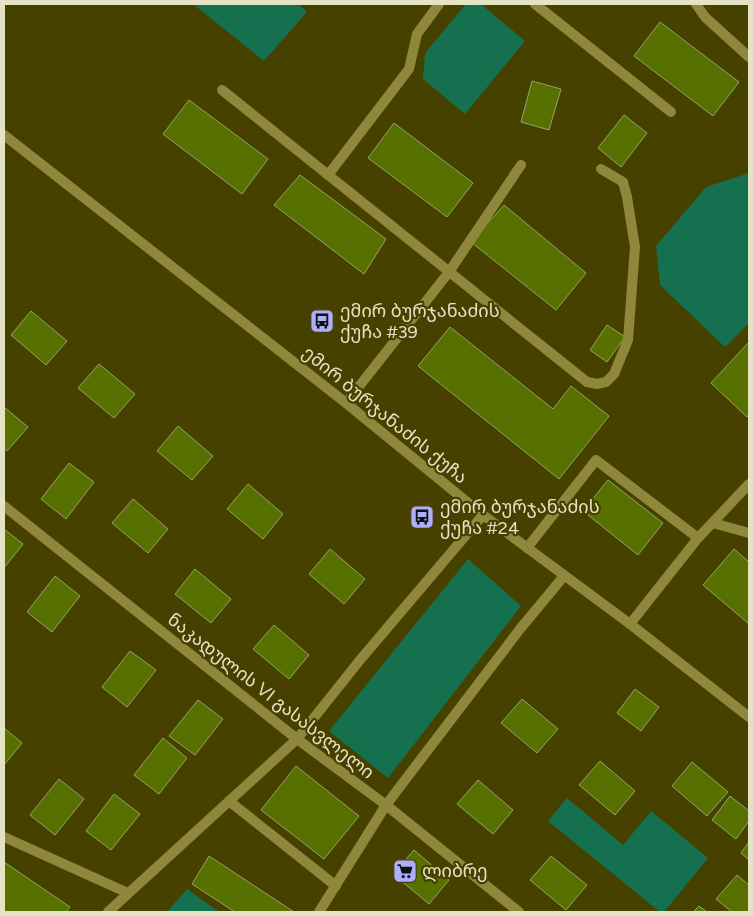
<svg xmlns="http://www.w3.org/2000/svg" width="753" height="916" font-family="Figtree,'Noto Sans Georgian',sans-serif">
<rect width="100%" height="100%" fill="#474100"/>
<g fill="#15704f">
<polygon points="193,4 298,4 307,12 264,61"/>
<polygon points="466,4 481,4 525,41 465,114 423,79 425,53"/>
<polygon points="749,173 749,323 725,347 660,285 656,246 706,187"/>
<polygon points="468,559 521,606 388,778 329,731"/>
<polygon points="567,798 623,845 651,811 708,858 664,912 660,912 548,821"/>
<polygon points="187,889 219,912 167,912"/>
</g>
<g fill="#577000" stroke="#92a46d">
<polygon points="660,22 739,82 713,116 634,56"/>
<polygon points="532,81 561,89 549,130 521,122"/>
<polygon points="189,100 268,159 242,194 163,134"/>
<polygon points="624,115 647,133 621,167 598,148"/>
<polygon points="394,123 473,183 447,217 368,158"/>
<polygon points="300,175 386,239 364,274 274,205"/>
<polygon points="504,205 586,273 556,310 471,242"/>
<polygon points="31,311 67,341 46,365 11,335"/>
<polygon points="607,325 625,337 607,362 590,350"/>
<polygon points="450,327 553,409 571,386 609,416 559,479 418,366"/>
<polygon points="749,342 749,414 747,417 711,383"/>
<polygon points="99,364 135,394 114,418 78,388"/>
<polygon points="4,407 28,427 7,451 4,448"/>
<polygon points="178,426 213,456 192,480 157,451"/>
<polygon points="69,463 94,482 66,519 41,499"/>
<polygon points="608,480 663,523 638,555 583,511"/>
<polygon points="248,484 283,514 263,539 227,509"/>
<polygon points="133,499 168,529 148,553 112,523"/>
<polygon points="4,529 23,544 4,568"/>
<polygon points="330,549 365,579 344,604 309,574"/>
<polygon points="734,549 749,562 749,624 703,585"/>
<polygon points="195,569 231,599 211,623 175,594"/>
<polygon points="55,576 80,596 52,632 27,612"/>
<polygon points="274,625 309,655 289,679 253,649"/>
<polygon points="130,651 156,670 127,707 102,687"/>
<polygon points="635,689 659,707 641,731 617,713"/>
<polygon points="522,699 558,729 537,753 501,723"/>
<polygon points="198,700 223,719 195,755 169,736"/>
<polygon points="4,728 22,743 4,765"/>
<polygon points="163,738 187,758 159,794 134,775"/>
<polygon points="600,761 635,791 615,815 579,785"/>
<polygon points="692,762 728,792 707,816 672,786"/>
<polygon points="296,766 359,816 324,859 261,810"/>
<polygon points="59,779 84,799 55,835 30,815"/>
<polygon points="478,780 513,810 493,834 457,804"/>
<polygon points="114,794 140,814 111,850 86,831"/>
<polygon points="730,796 749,811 749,821 736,839 712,820"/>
<polygon points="749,842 749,860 741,853"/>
<polygon points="414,850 449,880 429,904 393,874"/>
<polygon points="209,856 294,912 235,912 192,884"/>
<polygon points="551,856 587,885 566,910 530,880"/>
<polygon points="4,862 70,907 66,912 4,912"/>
<polygon points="737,875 749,885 749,912 732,912 716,899"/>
<polygon points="699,906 707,912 693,912"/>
</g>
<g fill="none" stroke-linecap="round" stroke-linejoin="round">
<g stroke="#8f873c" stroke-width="10">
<polyline points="696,4 705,17 749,57"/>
<polyline points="222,90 587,382 597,384 606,382 614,374 628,340 635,247 627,197 623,182 601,169"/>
<polyline points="328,175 409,69 417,34 439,4"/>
<polyline points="346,403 449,272 521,165"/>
<polyline points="713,523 749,533"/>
<polyline points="527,548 596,460 698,538"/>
<polyline points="229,801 336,886"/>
<polyline points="4,837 128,893"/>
<polyline points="319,912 386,805"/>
</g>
<g stroke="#8f873c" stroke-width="10">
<polyline points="535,4 671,112"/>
<polyline points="4,506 297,739 386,805 519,912"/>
<polyline points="630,624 698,538 749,484"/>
<polyline points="386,805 520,629 564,576"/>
<polyline points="108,912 297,739 360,660 483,515"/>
</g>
<polyline stroke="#8f873c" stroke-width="10" points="4,135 346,403 483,515 630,624 749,717"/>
</g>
<defs>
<g id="bus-square" transform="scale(1.25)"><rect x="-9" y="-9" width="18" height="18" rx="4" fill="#aeaefb" stroke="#474100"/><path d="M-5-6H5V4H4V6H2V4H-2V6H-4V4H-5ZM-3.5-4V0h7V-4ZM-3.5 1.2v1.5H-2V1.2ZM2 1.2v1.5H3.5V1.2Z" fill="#111"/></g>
<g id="supermarket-square" transform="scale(1.25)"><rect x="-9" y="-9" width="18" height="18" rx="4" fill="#aeaefb" stroke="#474100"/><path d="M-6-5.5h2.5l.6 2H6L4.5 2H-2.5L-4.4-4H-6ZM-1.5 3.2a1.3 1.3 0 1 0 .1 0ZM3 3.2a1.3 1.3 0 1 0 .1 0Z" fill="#111"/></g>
</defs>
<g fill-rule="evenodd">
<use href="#bus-square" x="322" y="321"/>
<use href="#bus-square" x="422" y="517"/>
<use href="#supermarket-square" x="405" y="871"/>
</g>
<g text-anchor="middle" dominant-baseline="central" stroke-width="4.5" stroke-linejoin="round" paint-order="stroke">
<g font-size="18" fill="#e6e3c5" stroke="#474100" text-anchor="start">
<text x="340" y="311">ემირ ბურჯანაძის<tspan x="340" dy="21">ქუჩა #39</tspan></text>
<text x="440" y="507">ემირ ბურჯანაძის<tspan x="440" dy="21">ქუჩა #24</tspan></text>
<text x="422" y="871">ლიბრე</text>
</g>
<g font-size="18" fill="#e6e3c5" stroke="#474100">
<text transform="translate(385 415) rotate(39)">ემირ ბურჯანაძის ქუჩა</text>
<text transform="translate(271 696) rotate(38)">ნაკადულის VI გასასვლელი</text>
</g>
</g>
<rect width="753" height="916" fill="none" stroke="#e6e3c5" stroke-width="10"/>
</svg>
